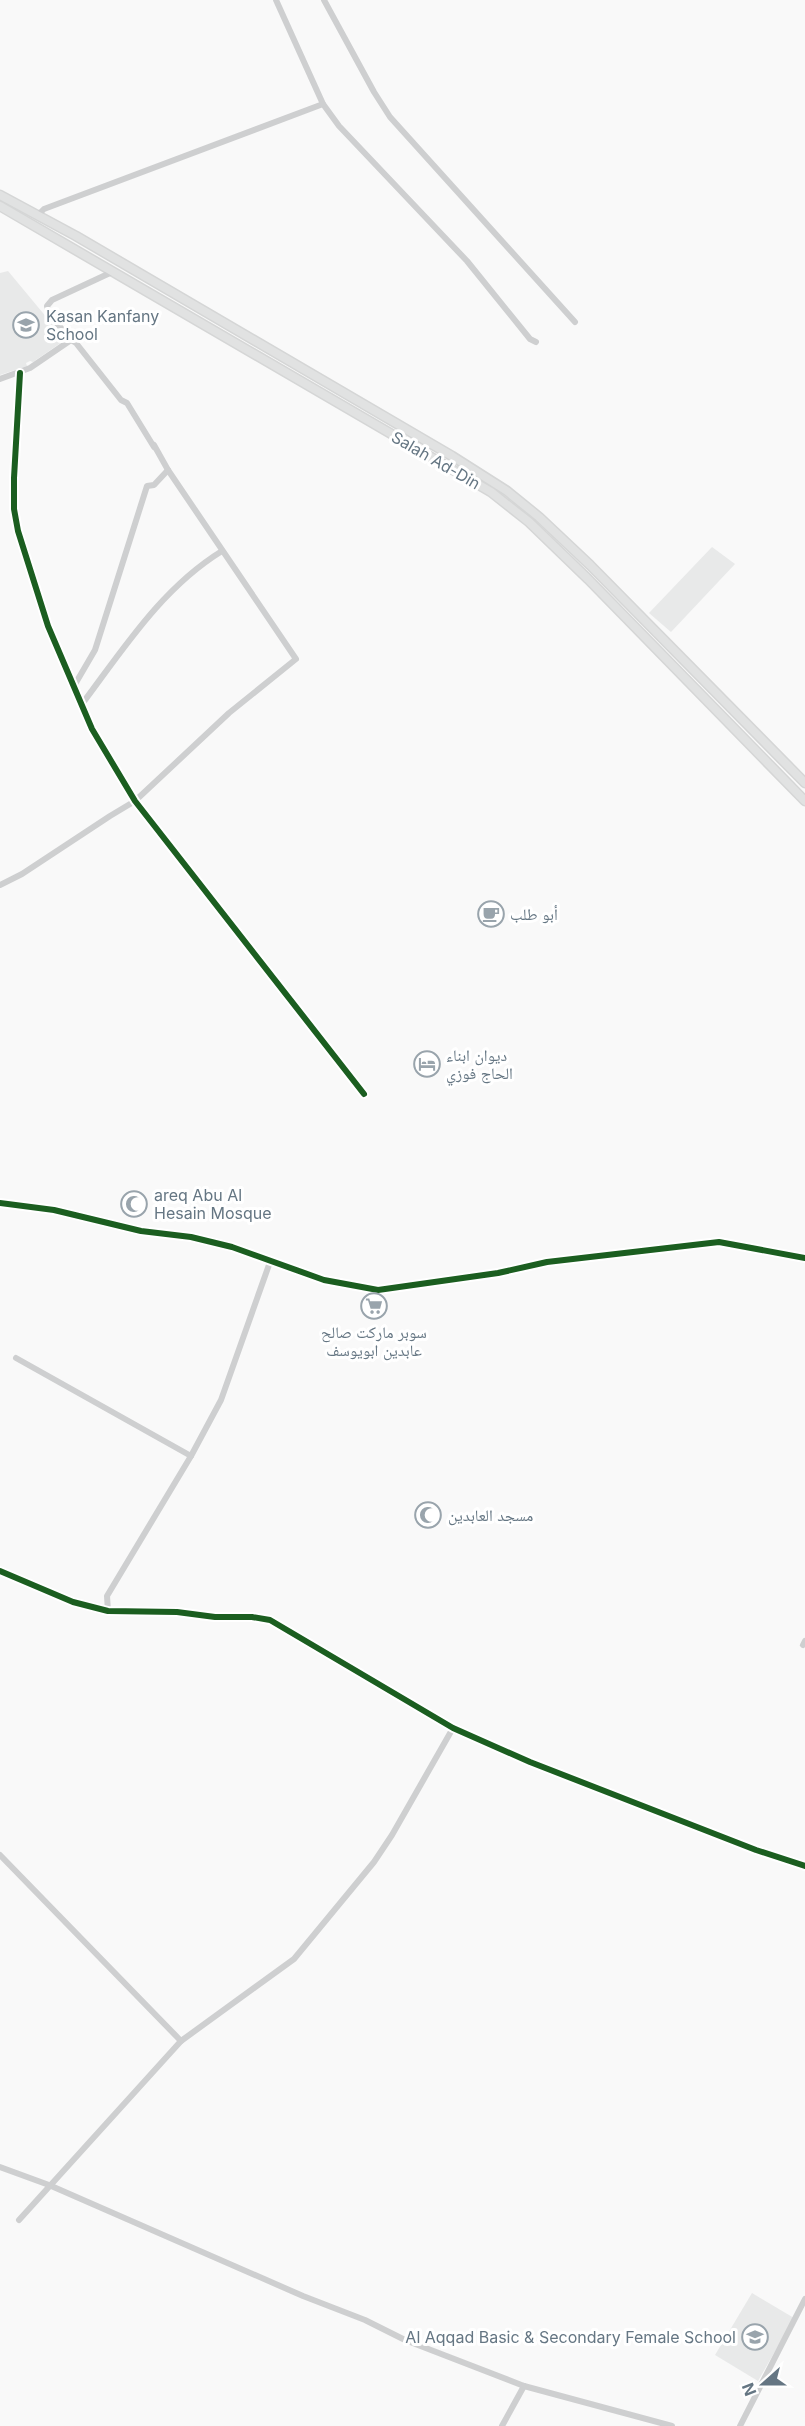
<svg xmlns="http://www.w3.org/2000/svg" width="805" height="2426" font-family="Inter,'Noto Naskh Arabic',sans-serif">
<rect width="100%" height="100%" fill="#f9f9f9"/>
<g fill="#e8e9e9">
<polygon points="8,271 62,336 62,342 33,362 30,361 26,363 27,366 0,375 0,273"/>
<polygon points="712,547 735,564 671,632 649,613"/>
<polygon points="752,2293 794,2318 758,2381 715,2355"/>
</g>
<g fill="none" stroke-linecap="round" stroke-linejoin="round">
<g stroke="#d5d6d6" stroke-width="11">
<g id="highway">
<polyline points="0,195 76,236 452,456 507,491 539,517 590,565 805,783"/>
<polyline points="0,206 491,492 529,522 588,579 805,801"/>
</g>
</g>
<g stroke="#cecfd0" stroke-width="6">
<polyline points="276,0 323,104 339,126 467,261 530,339 536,342"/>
<polyline points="324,0 374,92 390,117 575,322"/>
<polyline points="39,214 44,209 323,104"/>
<polyline points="71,340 76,343 121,400 127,403 154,447"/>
<polyline points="20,373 14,478 14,509 18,531 48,626 92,729 135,801 364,1094"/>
<polyline points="0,379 30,368 71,340 49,314 47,306 52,300 110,273"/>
<polyline points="74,686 95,650 147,486 154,485 168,470"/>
<path d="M 82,704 C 124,648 162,588 222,551"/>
<polyline points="0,885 22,874 110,816 135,801 229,713 296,659 168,470 154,445"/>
<polyline points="0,1203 54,1210 141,1231 191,1237 232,1247 324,1280 378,1290 498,1273 547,1262 719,1242 805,1258"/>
<polyline points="16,1358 191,1456"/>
<polyline points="0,1571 73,1602 108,1611 177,1612 215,1617 252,1617 270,1620 453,1728 530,1762 756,1850 805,1866"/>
<polyline points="108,1611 107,1596 191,1456 221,1400 270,1262"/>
<polyline points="803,1645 805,1641"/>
<polyline points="0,1855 181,2041"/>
<polyline points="0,2167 49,2185 303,2296 365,2320 405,2340 524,2386 672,2426"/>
<polyline points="19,2220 181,2041 294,1959 374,1862 392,1835 453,1728"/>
<polyline points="502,2426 524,2386"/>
<polyline points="740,2426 805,2299"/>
</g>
<use href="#highway" stroke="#e1e2e2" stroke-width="8"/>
<g stroke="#fff" stroke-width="10">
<g id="cycleway">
<polyline points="20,373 14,478 14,509 18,531 48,626 92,729 135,801 364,1094"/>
<polyline points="0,1203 54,1210 141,1231 191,1237 232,1247 324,1280 378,1290 498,1273 547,1262 719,1242 805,1258"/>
<polyline points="0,1571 73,1602 108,1611 177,1612 215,1617 252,1617 270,1620 453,1728 530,1762 756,1850 805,1866"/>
</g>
</g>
<use href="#cycleway" stroke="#1b5e20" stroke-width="6"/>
</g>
<defs>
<g id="school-ring" transform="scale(1.35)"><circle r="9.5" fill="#fff" stroke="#99a4ac" stroke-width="1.5"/><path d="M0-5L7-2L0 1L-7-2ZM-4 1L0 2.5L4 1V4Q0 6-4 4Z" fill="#99a4ac"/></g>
<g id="cafe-ring" transform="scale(1.35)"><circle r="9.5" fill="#fff" stroke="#99a4ac" stroke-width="1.5"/><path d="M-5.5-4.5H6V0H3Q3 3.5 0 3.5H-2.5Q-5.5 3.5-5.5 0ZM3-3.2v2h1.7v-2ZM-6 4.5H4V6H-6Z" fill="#99a4ac"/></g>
<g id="hotel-ring" transform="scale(1.35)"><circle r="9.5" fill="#fff" stroke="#99a4ac" stroke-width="1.5"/><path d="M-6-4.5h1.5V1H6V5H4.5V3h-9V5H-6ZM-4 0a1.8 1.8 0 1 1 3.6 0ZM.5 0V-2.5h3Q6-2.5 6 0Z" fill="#99a4ac"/></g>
<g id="mosque-ring" transform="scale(1.35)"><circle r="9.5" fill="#fff" stroke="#99a4ac" stroke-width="1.5"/><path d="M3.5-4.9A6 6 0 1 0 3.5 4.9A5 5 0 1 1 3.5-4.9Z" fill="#99a4ac"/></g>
<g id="supermarket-ring" transform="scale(1.35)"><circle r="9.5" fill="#fff" stroke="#99a4ac" stroke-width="1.5"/><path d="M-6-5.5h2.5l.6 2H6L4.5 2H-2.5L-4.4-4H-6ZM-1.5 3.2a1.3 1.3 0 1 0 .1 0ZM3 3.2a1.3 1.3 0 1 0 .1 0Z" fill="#99a4ac"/></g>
</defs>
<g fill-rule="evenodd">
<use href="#school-ring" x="26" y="325"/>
<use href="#cafe-ring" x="491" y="914"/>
<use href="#hotel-ring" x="427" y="1064"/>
<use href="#mosque-ring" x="134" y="1204"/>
<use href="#supermarket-ring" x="374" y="1306"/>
<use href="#mosque-ring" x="428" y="1515"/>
<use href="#school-ring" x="755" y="2337"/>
</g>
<g text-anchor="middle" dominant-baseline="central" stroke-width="6" stroke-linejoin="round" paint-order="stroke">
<g font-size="16" fill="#657683" stroke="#fff" text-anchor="start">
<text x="46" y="316">Kasan Kanfany<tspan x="46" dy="18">School</tspan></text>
<text x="510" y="914">أبو طلب</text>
<text x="446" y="1055">ديوان ابناء<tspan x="446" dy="18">الحاج فوزي</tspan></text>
<text x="154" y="1195">areq Abu Al<tspan x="154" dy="18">Hesain Mosque</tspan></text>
<text x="374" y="1332" text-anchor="middle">سوبر ماركت صالح<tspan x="374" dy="18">عابدين ابويوسف</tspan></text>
<text x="448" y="1515">مسجد العابدين</text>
<text x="736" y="2337" text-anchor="end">Al Aqqad Basic &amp; Secondary Female School</text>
</g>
<g font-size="16" fill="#657683" stroke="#fff">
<text transform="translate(436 460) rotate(30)">Salah Ad-Din</text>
</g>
</g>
<g transform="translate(763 2384) rotate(249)" stroke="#ffffff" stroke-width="4.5" paint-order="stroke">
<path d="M0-4.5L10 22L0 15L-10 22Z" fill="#657683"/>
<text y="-9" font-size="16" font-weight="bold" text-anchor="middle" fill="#657683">N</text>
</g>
</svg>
